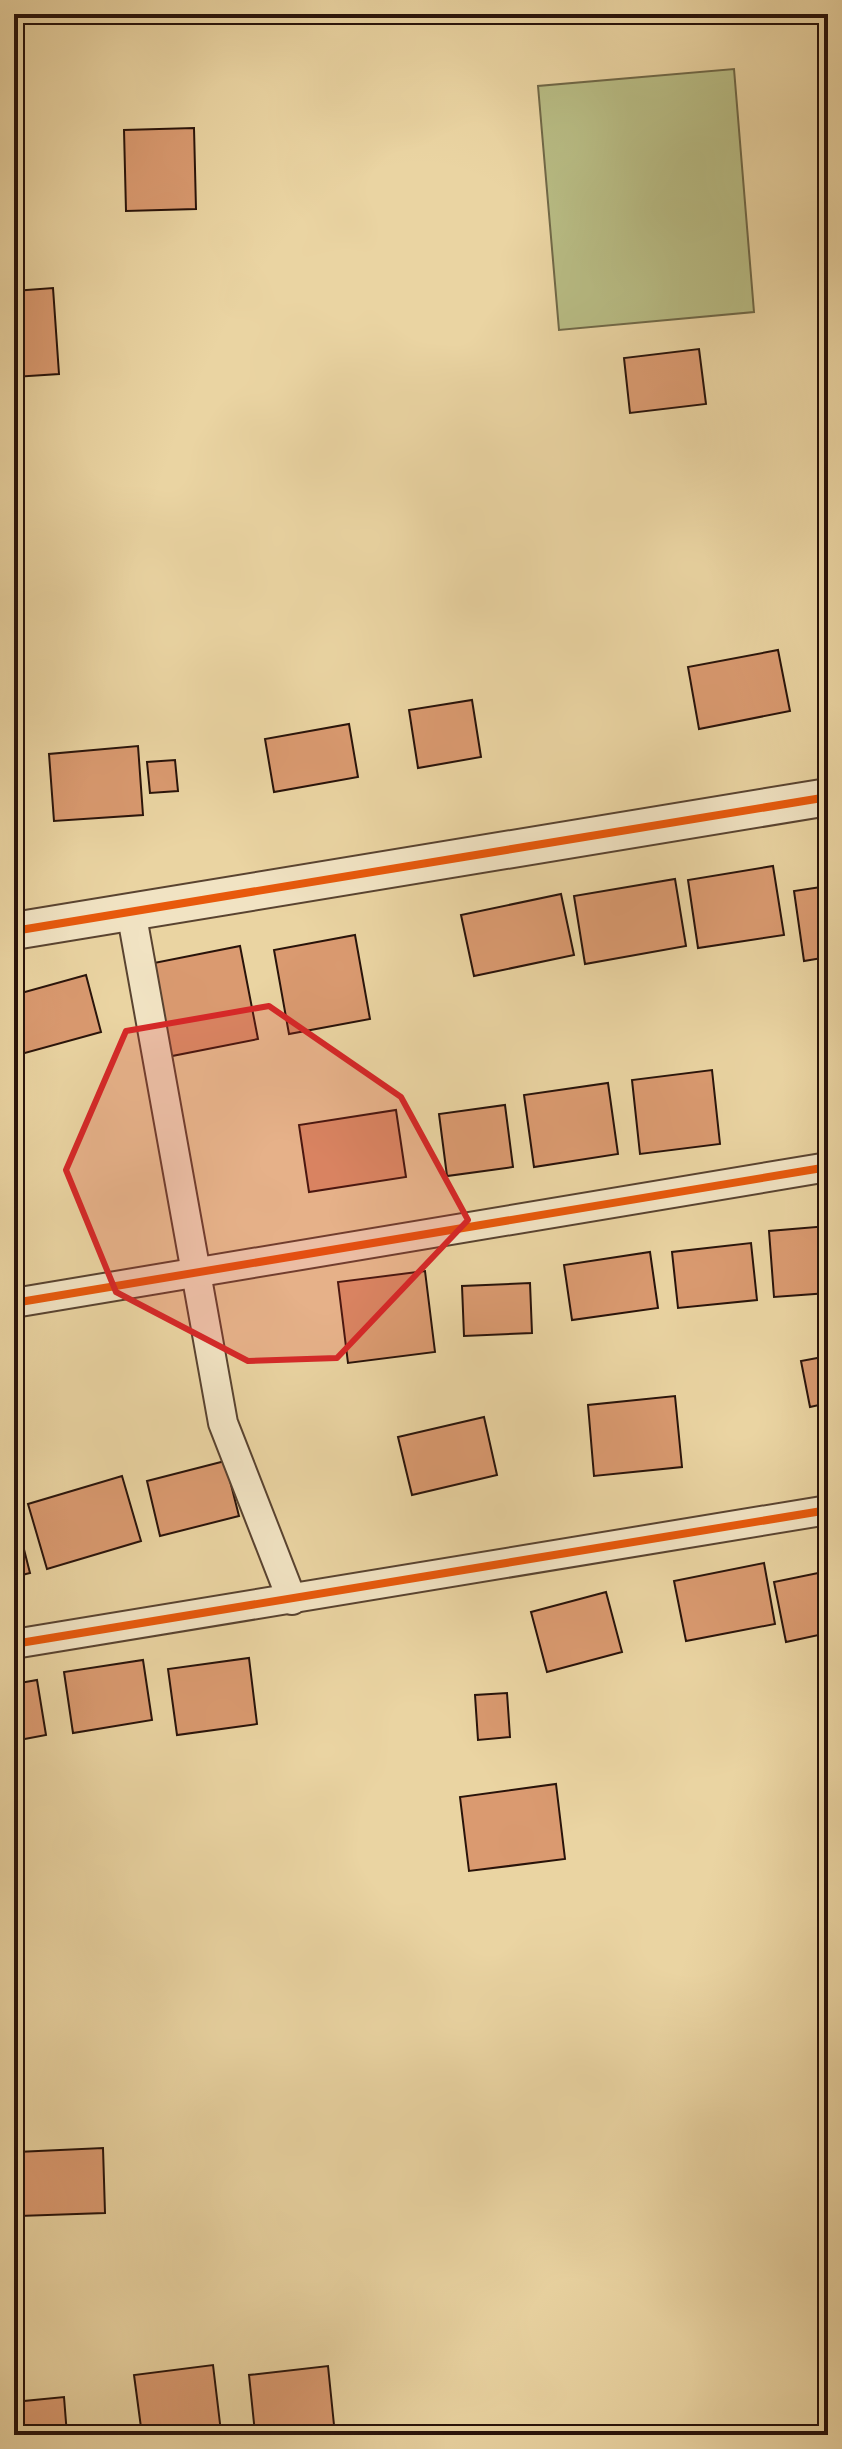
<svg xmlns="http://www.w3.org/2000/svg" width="842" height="2449" font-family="'IM FELL Great Primer',serif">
<rect width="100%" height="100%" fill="#ead4a2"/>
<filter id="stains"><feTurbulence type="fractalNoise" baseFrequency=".0025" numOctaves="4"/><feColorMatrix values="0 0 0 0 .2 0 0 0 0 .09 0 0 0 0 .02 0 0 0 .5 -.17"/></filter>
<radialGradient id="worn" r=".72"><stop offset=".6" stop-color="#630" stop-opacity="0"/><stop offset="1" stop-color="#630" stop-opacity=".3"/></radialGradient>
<polygon fill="#b8bc84" stroke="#706847" stroke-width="2" points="734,69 754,312 559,330 538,86"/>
<g fill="#da9a70" stroke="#29130a" stroke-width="2">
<polygon points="194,128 196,209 126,211 124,130"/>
<polygon points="53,288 59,374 14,377 14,291"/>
<polygon points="699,349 706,404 630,413 624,358"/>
<polygon points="778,650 790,711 699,729 688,667"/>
<polygon points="472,700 481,757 418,768 409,710"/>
<polygon points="349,724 358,777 274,792 265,739"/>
<polygon points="138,746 143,815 54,821 49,754"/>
<polygon points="175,760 178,791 150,793 147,762"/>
<polygon points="773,866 784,935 698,948 688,880"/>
<polygon points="675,879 686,946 585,964 574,896"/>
<polygon points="828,886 828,957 804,961 794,891"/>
<polygon points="561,894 574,955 474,976 461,915"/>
<polygon points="355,935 370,1019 289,1034 274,950"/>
<polygon points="240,946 258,1039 167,1057 149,964"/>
<polygon points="86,975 101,1032 14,1056 14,995"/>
<polygon points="712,1070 720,1144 640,1154 632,1080"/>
<polygon points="608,1083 618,1154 534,1167 524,1095"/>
<polygon points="505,1105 513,1167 447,1176 439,1114"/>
<polygon points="396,1110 406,1177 309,1192 299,1125"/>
<polygon points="828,1226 828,1293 774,1297 769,1231"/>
<polygon points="751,1243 757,1300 678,1308 672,1252"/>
<polygon points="650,1252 658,1308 572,1320 564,1265"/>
<polygon points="425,1271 435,1352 348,1363 338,1282"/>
<polygon points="530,1283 532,1333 464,1336 462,1286"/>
<polygon points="828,1356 828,1403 810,1407 801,1361"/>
<polygon points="675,1396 682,1467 594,1476 588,1405"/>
<polygon points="484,1417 497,1475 412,1495 398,1437"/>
<polygon points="225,1461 239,1516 160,1536 147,1481"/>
<polygon points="122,1476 141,1541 47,1569 28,1504"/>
<polygon points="16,1518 30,1573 14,1577 14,1519"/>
<polygon points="764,1563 775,1624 686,1641 674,1581"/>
<polygon points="828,1571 828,1633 786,1642 774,1582"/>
<polygon points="606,1592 622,1652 547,1672 531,1612"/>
<polygon points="249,1658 257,1724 177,1735 168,1669"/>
<polygon points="143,1660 152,1720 73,1733 64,1672"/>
<polygon points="37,1680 46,1735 14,1741 14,1684"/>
<polygon points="507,1693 510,1737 478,1740 475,1695"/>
<polygon points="556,1784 565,1859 469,1871 460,1797"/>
<polygon points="103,2148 105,2213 19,2216 17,2152"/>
<polygon points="213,2365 221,2432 142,2435 134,2375"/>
<polygon points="328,2366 334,2425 255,2433 249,2375"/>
<polygon points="64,2397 67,2435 14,2435 14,2402"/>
</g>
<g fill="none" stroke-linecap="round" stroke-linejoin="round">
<g stroke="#594330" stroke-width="32">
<g id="minor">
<polyline points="131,911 223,1423 292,1600"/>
<polyline points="14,1303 828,1167"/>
<polyline points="14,1644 828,1510"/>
</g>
</g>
<g stroke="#594330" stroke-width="40">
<polyline id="tertiary" points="14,931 828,797"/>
</g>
<use href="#minor" stroke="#f1e3c3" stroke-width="28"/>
<use href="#tertiary" stroke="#f1e3c3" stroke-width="36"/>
<g stroke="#f1e3c3" stroke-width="13">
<g id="cycleway">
<polyline points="14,931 828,797"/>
<polyline points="14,1303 828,1167"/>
<polyline points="14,1644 828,1510"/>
</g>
</g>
<use href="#cycleway" stroke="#e8590c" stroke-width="8"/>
</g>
<path fill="#d62828" fill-opacity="0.2" stroke="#d62828" stroke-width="6" stroke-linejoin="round" d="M 269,1006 L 401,1097 L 468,1220 L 337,1358 L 248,1361 L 116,1292 L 66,1170 L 126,1031 Z"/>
<rect width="842" height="2449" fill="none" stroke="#ead4a2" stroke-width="48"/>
<rect x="16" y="16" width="810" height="2417" fill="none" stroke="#29130a" stroke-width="4"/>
<rect x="24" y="24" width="794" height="2401" fill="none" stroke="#29130a" stroke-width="2"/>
<rect width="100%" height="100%" filter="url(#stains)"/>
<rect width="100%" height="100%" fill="url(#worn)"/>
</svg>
